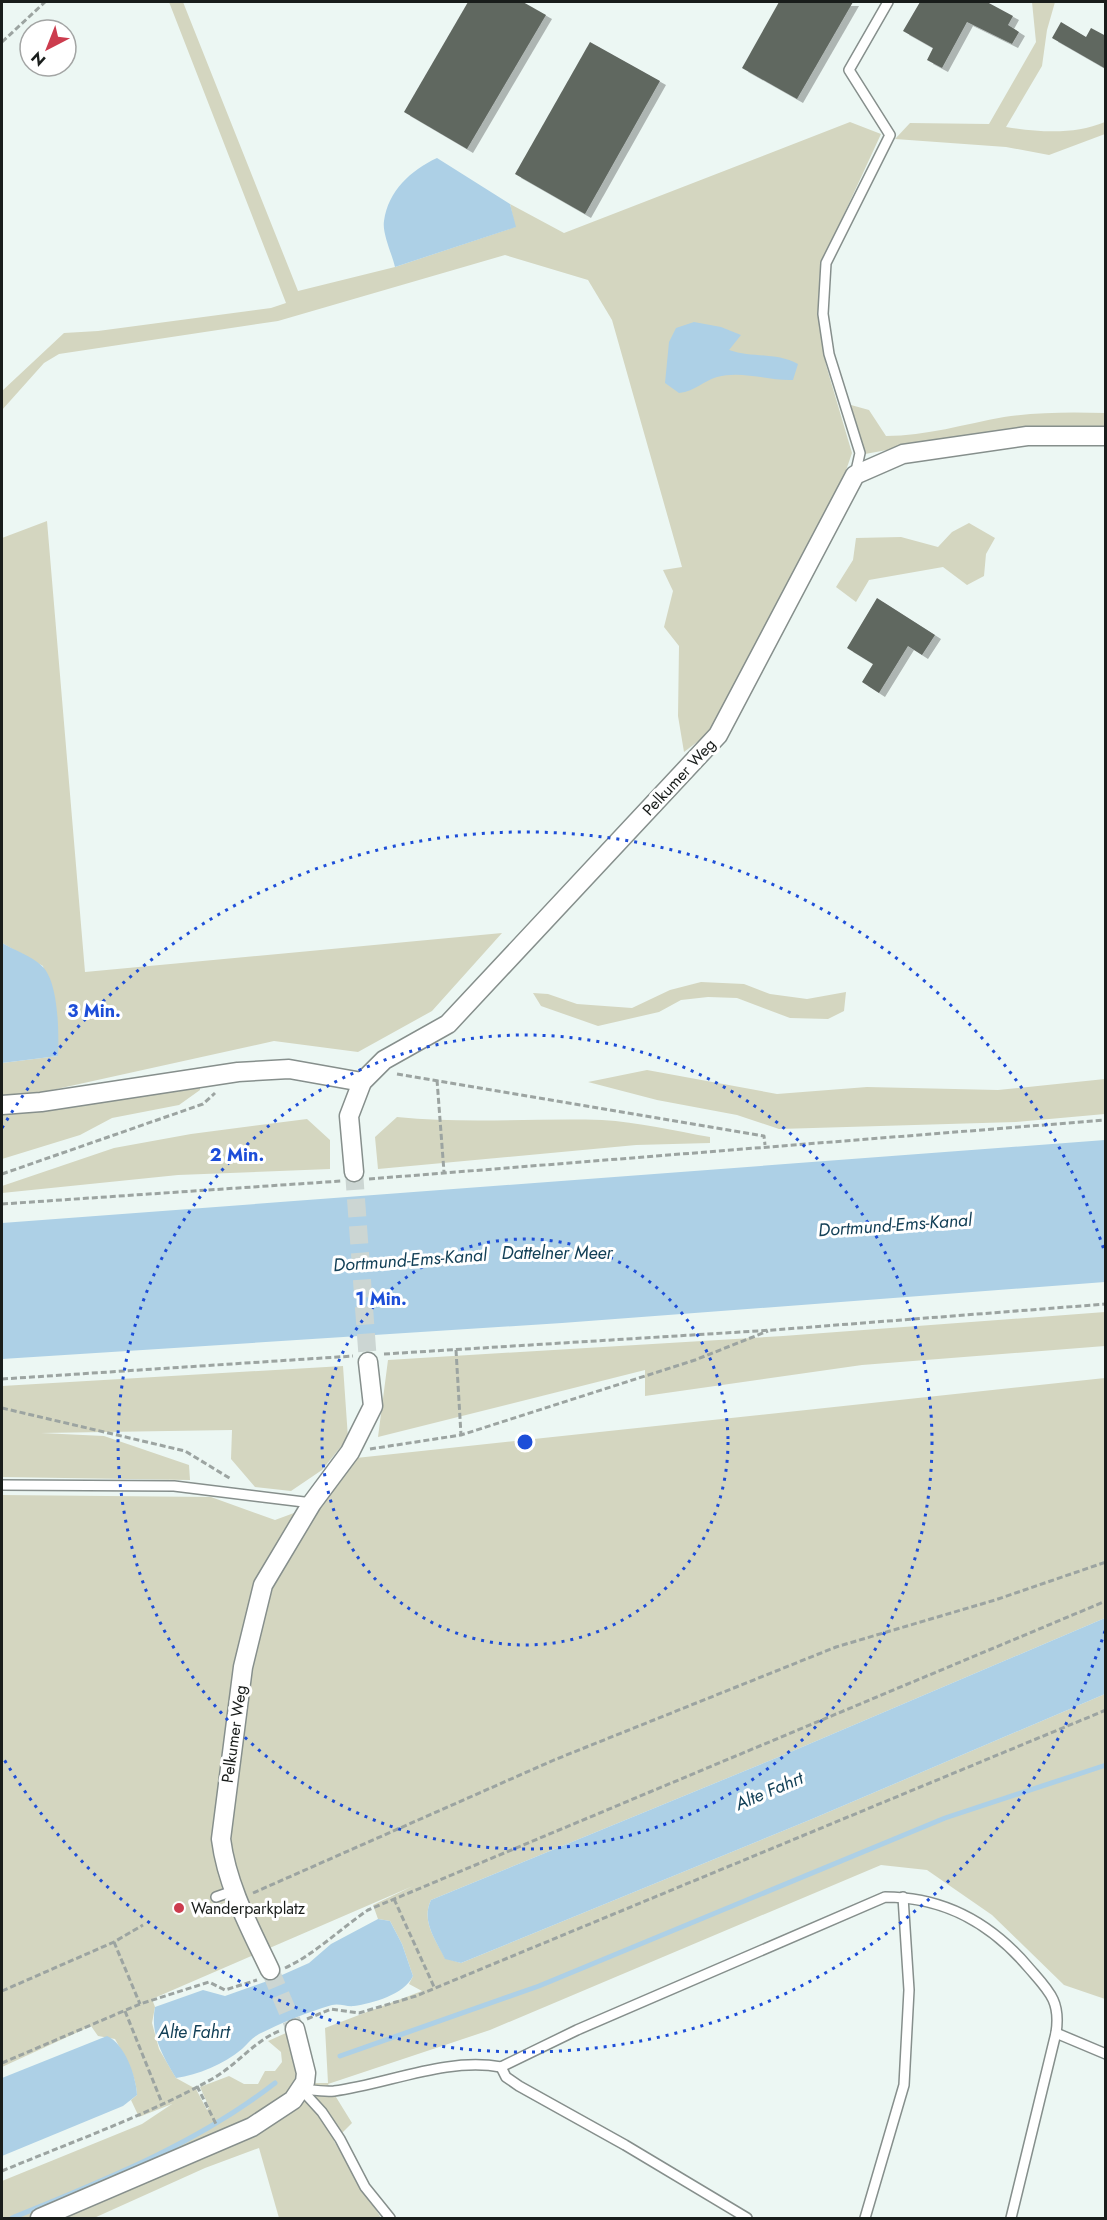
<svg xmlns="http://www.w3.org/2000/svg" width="1107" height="2220" font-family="Jost,sans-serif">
<defs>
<filter id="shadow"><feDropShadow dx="6" dy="4" stdDeviation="0" flood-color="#0004"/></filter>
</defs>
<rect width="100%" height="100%" fill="#ecf7f3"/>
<g fill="#d4d6c0">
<polygon points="169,2 183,2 298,291 395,267 515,227 510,204 564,233 850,122 881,134 821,264 819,321 826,365 852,453 842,482 717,727 684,752 678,716 679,646 664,627 673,591 663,570 682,567 612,320 588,280 505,255 278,321 59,354 44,363 2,410 2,391 64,333 98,331 271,308 286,303"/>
<path d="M 1032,2 L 1055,2 L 1047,30 L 1042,66 L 1006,127 C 1039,132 1074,135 1105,122 L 1105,134 L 1049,155 L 1006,147 L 895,139 L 910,123 L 989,124 L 1036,42 Z"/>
<path d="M 851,405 L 869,410 L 886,436 C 926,436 965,424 1004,417 C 1036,412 1073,412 1105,413 L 1105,428 L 898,448 L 865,454 Z"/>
<polygon points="47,521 85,972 502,933 432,1011 358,1052 274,1041 34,1094 2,1096 2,1063 58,1056 43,966 2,943 2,538"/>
<polygon points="969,523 995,538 986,554 984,576 967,585 943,567 869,580 856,602 836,587 853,560 856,538 901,537 938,547 952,532"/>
<polygon points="701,982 744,984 770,994 807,999 846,992 844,1011 828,1019 790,1018 737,998 708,997 681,1000 659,1012 598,1026 541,1006 533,993 548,994 577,1004 632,1008 670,990"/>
<polygon points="647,1070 777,1094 867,1087 998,1090 1105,1079 1105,1114 1016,1122 779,1129 737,1115 657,1100 588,1082"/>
<polygon points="200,1084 200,1090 179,1105 112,1118 80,1135 2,1159 2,1109"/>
<path d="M 397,1117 C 465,1124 533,1118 602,1120 C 638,1122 675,1131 710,1137 L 710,1143 L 636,1145 L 378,1169 L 375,1137 Z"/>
<polygon points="307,1119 330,1140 330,1169 178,1175 2,1193 2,1186 114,1148 191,1134"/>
<polygon points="1105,1312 1105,1346 862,1365 645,1396 645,1370 378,1437 388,1360 783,1336"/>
<polygon points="343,1366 348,1438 322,1470 291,1491 255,1487 231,1459 232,1430 41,1433 104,1436 189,1465 190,1480 2,1477 2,1386"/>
<path d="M 1105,1378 L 1105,1618 L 781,1756 L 431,1900 C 421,1921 435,1939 445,1958 L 461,1963 L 812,1819 L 1105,1694 L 1105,1999 L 1064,1985 L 992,1915 L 927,1870 L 881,1865 L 490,2030 L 328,2084 L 352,2123 L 334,2141 L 381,2218 L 279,2218 L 259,2148 L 205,2168 L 94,2218 L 44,2218 L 253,2129 L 294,2100 L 306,2083 L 328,2083 L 325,2028 L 422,1991 L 409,1984 L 413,1976 L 402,1944 L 390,1921 L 378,1919 L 373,1905 L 413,1886 L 152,1999 L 155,2007 L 152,2023 L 159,2049 L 176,2078 L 196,2089 L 207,2110 L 209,2107 L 200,2087 L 229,2076 L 244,2084 L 258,2084 L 265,2071 L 275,2071 L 282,2062 L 281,2052 L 268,2041 L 295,2029 L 303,2061 L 304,2082 L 292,2099 L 276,2110 L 252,2127 L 38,2218 L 2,2218 L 2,2181 L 142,2124 L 172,2104 L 139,2117 L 131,2100 L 137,2095 C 136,2074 125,2057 115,2039 L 98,2036 L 91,2026 L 2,2067 L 2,1495 L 211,1497 L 275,1520 L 321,1503 L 356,1458 Z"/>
</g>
<g fill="#add0e6">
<path d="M 437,158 L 510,204 L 516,227 L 395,267 C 392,254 382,233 384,221 C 388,191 411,170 437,158 Z"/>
<path d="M 694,322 L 721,327 L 741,335 L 729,350 C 752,358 776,352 798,364 L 793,380 C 768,381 742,370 717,377 C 703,381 696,391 679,393 L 665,383 L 669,342 L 676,328 Z"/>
<path d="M 2,943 C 14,950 32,956 42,966 C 59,982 59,1034 58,1056 L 2,1063 Z"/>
<polygon points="1105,1140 1105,1282 562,1323 2,1359 2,1223"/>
<path d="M 1105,1618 L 1105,1694 L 812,1819 L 461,1963 L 445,1959 C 435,1939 421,1921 431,1900 L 781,1756 Z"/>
<path d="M 378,1919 L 390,1921 L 402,1944 L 413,1976 C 404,1995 373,2003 354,2006 C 347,2007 339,2003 332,2005 C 308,2012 281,2023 259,2034 C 252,2038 248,2043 242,2049 C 224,2064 198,2075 176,2078 C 162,2055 150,2034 155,2007 L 203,1990 L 225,1996 L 273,1979 L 309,1963 L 331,1944 Z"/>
<path d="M 107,2036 C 125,2044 136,2076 137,2095 L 123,2106 L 2,2156 L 2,2078 Z"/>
</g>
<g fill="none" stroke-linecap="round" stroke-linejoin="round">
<g stroke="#add0e6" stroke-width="5">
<polyline points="340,2056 539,1986 945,1818 1106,1765"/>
<path d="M 12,2218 C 102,2181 197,2144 275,2083"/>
</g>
</g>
<g fill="#616761" filter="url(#shadow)">
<polygon points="468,2 523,2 546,15 467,149 404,112"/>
<polygon points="779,2 853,2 797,99 742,68"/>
<polygon points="920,2 987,2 1013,16 1008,25 1019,32 1012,44 967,22 942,68 927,60 933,48 903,31"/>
<polygon points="1061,22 1086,37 1091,28 1106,36 1106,69 1052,38"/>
<polygon points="590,42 660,81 585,214 515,174"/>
<polygon points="877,598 935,635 922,655 908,646 879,693 862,682 873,664 847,648"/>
</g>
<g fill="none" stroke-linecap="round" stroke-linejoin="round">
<g stroke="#ccd6d3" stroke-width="18" stroke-dasharray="18 9" stroke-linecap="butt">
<polyline points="354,1172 368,1362"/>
<polyline points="270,1970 295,2029"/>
</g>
<g stroke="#868f8c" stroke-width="12">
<g id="service">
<polyline points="855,475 860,453 829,354 823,314 826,263 890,135 849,70 888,2"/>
<polyline points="2,1485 174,1486 312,1503"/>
<polyline points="216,1897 233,1891"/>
<polyline points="1056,2033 1106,2054"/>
<polyline points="501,2067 506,2077 519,2086 625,2145 747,2218"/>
<path d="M 301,2089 C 312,2090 324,2092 334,2091 C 388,2084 446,2057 501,2067 L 577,2030 L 885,1897 C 945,1897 991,1923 1029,1968 C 1049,1991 1061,2001 1056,2033 L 1011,2218"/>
<polyline points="301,2089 322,2112 340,2139 365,2187 390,2218"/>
<polyline points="865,2218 904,2085 909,1990 903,1897"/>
</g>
</g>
<g stroke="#868f8c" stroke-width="21">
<g id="minor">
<polyline points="2,1105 41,1102 238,1072 289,1069 362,1082"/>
<polyline points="354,1172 349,1116 362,1082 384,1060 448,1024 718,735 855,475 903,454 1027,436 1106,436"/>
<path d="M 270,1970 C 250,1928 227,1886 221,1839 L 243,1667 L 263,1585 L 312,1503 L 350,1452 L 373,1406 L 368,1362"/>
<polyline points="40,2218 252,2127 293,2100 305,2082 306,2073 295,2029"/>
</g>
</g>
<g stroke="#9ca4a1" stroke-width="3" stroke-dasharray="6 3" stroke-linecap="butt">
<polyline points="2,42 45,2"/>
<polyline points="397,1074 764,1136 765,1145"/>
<polyline points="437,1080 444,1172"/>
<polyline points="2,1174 203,1104 215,1093"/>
<polyline points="369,1179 1106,1120"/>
<polyline points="2,1204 341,1181"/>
<polyline points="456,1350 461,1435"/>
<polyline points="384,1354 773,1330 1106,1304"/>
<polyline points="2,1379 353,1356"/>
<polyline points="2,1408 185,1451 231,1479"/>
<polyline points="370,1449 461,1435 695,1360 768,1331"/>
<polyline points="253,1893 554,1760 836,1647 995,1600 1106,1562"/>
<polyline points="394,1899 435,1989"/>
<polyline points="114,1942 140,2004"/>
<path d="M 285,1968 C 315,1954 340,1929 368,1910 L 1106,1601"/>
<polyline points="2,1991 114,1942 143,1925"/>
<polyline points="125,2011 162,2103"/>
<polyline points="307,2019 331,2009 359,2013 416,1996 1106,1710"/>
<polyline points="2,2063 140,2004 209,1982 225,1990 257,1980"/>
<polyline points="197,2086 216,2124"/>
<path d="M 2,2171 C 71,2142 146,2116 212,2079 C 237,2065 253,2042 279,2031"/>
</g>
<use href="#service" stroke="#fff" stroke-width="9"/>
<use href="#minor" stroke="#fff" stroke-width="18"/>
</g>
<g fill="none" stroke="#1d4ed8" stroke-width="3" stroke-dasharray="3 6">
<circle cx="525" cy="1442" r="203"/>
<circle cx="525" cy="1442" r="407"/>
<path d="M1105 1631A610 610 0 0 1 2 1756M2 1128A610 610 0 0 1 1105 1253"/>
</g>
<circle fill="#cc3c4e" stroke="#fff" stroke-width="2" cx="179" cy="1908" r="6"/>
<g text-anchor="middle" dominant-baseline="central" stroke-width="6" stroke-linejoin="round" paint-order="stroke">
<g font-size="16" fill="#191d1b" stroke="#fff">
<text transform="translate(679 777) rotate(-47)">Pelkumer Weg</text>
<text transform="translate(234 1734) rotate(-82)">Pelkumer Weg</text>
</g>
<g font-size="16" fill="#191d1b" stroke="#fff" text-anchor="start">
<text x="191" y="1908">Wanderparkplatz</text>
</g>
<g font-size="18" font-style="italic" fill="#134057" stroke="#fff">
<text transform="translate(895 1225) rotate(-4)">Dortmund-Ems-Kanal</text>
<text x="557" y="1253">Dattelner Meer</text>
<text transform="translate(410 1260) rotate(-4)">Dortmund-Ems-Kanal</text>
<text transform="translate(769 1791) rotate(-23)">Alte Fahrt</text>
<text x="194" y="2032">Alte Fahrt</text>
</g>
</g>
<circle cx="525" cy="1442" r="9" fill="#1d4ed8" stroke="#fff" stroke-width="3"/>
<g font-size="18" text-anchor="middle" font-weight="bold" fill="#1d4ed8" stroke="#fff" stroke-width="6" stroke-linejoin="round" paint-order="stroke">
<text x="94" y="1017">3 Min.</text>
<text x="237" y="1161">2 Min.</text>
<text x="381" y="1305">1 Min.</text>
</g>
<rect width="1107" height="2220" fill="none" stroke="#191d1b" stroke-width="6"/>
<g transform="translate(48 48) rotate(222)"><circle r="28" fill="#ffffff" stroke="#a3a5a4" stroke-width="1.5"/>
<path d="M0-4.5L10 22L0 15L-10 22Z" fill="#cc3c4e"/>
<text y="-9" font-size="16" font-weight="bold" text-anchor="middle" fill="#191d1b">N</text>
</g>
</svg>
